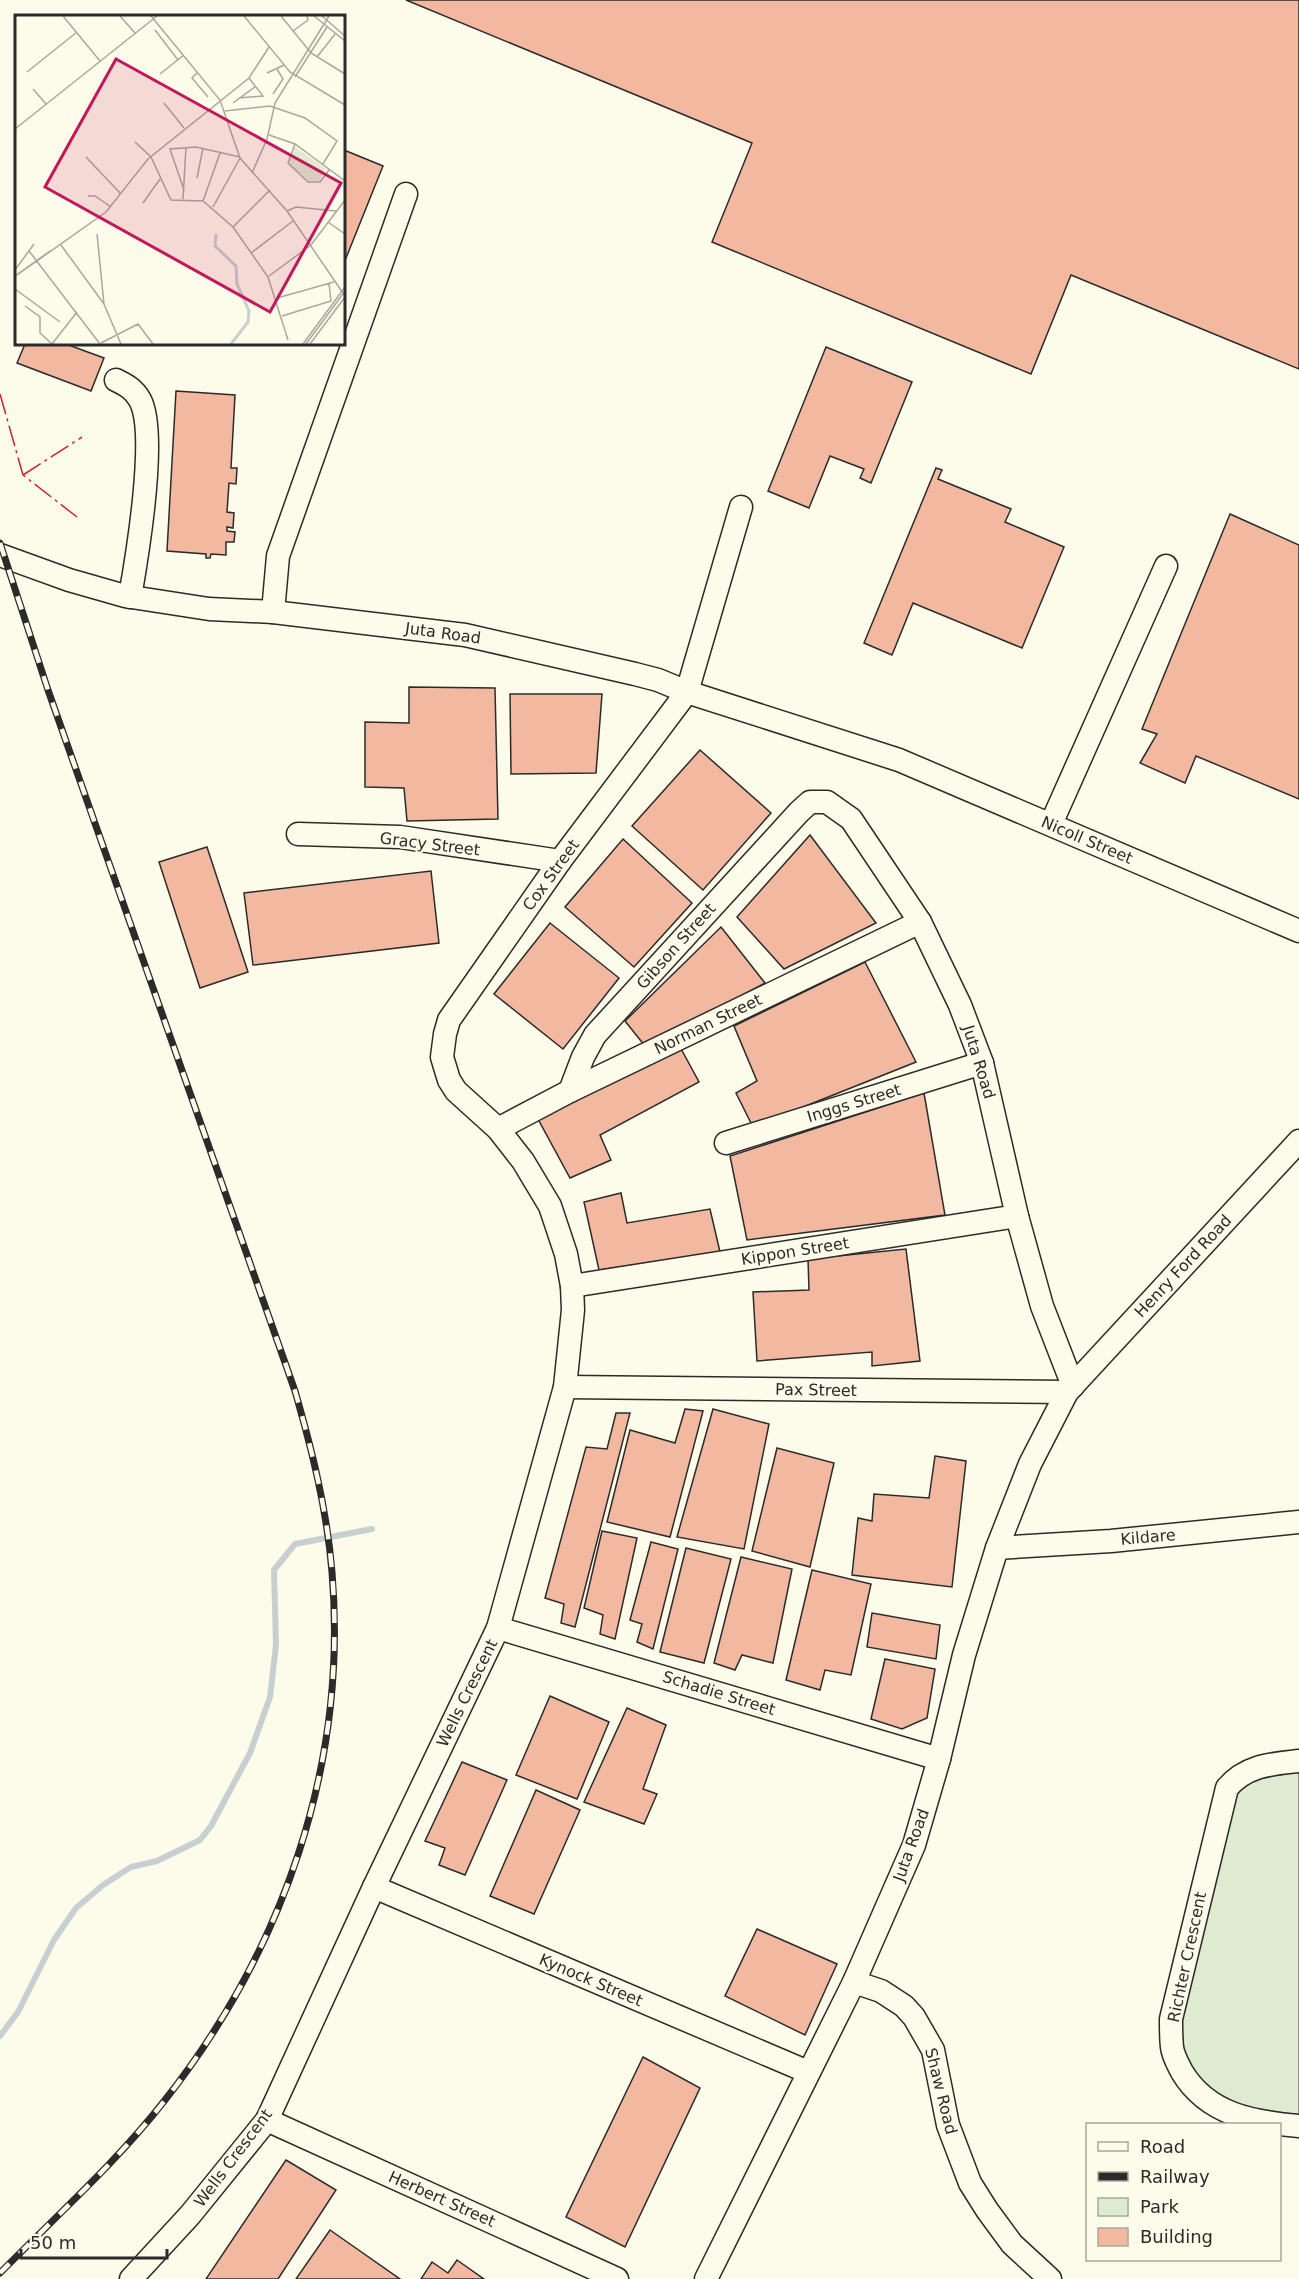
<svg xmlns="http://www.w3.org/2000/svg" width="1299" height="2279" font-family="'DejaVu Sans',sans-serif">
<rect width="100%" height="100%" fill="#fdfbea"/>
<polygon fill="#deebd1" stroke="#74746e" stroke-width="1.5" points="1299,1772 1299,2115 1238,2106 1206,2087 1187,2060 1183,2047 1181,2018 1236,1794 1251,1779"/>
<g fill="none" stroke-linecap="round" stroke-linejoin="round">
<polyline stroke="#c7d0d0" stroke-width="6" points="0,2036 18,2012 54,1940 76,1908 103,1885 131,1867 157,1861 200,1840 211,1826 250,1753 270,1697 276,1645 274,1570 295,1544 372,1529"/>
</g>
<g fill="#f2b8a0" stroke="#2b2b2b" stroke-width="1.5">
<polygon points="406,0 1299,0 1299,369 1071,275 1031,374 712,242 752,143"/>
<polygon points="344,150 383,166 344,263"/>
<polygon points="25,344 66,344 104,358 91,391 17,363"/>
<polygon points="826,347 912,382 871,483 860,478 864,469 830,456 809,508 768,491"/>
<polygon points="176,391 235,395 231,468 237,468 236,484 229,483 227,512 234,513 233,528 227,527 227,531 235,532 234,542 226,542 226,555 211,554 210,558 206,558 206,554 167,551"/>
<polygon points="936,468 942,470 938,479 1011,509 1005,522 1064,547 1022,648 913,603 892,655 864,643"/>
<polygon points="1230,514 1299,545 1299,799 1196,756 1185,783 1140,763 1157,734 1142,729"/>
<polygon points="409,687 495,688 498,819 407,821 404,788 365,787 365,722 409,723"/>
<polygon points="510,694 602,694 596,773 511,774"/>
<polygon points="700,750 771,813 703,890 632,826"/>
<polygon points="810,835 876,923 784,969 737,917"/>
<polygon points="623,839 692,903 634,967 565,907"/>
<polygon points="207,847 248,972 200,988 159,862"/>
<polygon points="431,871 439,943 253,965 244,893"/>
<polygon points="550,923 619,978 563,1049 494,994"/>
<polygon points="721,927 765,983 645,1046 625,1021"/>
<polygon points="865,962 916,1062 753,1127 736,1093 757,1081 734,1026"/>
<polygon points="679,1045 699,1082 600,1135 611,1160 570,1178 538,1119"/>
<polygon points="924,1093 945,1215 747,1240 730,1156"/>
<polygon points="621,1193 627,1223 710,1209 720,1252 599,1270 584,1202"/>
<polygon points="906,1249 920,1361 872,1366 872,1352 757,1361 753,1292 809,1290 808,1259"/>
<polygon points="685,1409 703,1411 670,1537 607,1522 630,1430 675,1443"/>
<polygon points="713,1409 769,1424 744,1549 677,1537"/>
<polygon points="616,1413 630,1413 575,1627 561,1623 564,1604 545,1598 586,1447 607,1449"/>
<polygon points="777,1448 834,1463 810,1567 752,1551"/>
<polygon points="935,1456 966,1461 952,1587 852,1575 858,1518 872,1521 874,1494 929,1498"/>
<polygon points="602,1531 637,1538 615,1639 600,1634 603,1615 584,1608"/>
<polygon points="651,1542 678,1549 653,1649 637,1642 642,1624 630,1620"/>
<polygon points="686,1548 731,1559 704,1663 660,1652"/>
<polygon points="741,1557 792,1569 773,1663 742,1655 735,1670 714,1663"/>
<polygon points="812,1570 871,1584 851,1675 825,1670 820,1690 786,1680"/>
<polygon points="872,1613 940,1625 936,1659 867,1647"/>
<polygon points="885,1659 935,1669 927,1718 902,1729 871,1719"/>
<polygon points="550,1696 609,1722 577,1799 516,1775"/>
<polygon points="627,1708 666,1725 643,1789 657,1794 644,1824 584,1802"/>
<polygon points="462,1762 507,1780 465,1875 439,1865 445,1848 425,1841"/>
<polygon points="536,1790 580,1810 534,1914 490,1896"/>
<polygon points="757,1929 837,1964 805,2035 725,1996"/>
<polygon points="643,2057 700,2088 625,2247 566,2217"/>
<polygon points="286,2160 336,2190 278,2279 206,2279"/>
<polygon points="330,2230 400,2279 296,2279"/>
<polygon points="457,2260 484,2279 421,2279 432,2262 448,2273"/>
</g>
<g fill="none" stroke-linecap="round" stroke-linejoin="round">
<g stroke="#2b2b2b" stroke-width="25">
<g id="minor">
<path d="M 116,380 C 126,385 134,389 140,400 C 158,433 137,557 130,597"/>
<polyline points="0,555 69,580 125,596 209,609 273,612 465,635 635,674 658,680 687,692 899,760 1299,931"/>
<polyline points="273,612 278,556 406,194"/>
<polyline points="1051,824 1166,566"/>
<polyline points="298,834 400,837 560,861"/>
<polyline points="570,1091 583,1057 595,1035 799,812 810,802 827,802 851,819 920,922 960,1005 982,1063 1017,1216 1042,1306 1073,1386"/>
<polyline points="498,1129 570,1091 920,922"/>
<polyline points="726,1143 982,1063"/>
<polyline points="572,1286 1017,1216"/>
<polyline points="565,1387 1067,1392"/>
<polyline points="997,1548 1111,1541 1299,1522"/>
<polyline points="498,1628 939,1759"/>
<path d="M 1299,1761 C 1272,1764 1246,1765 1227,1788 L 1171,2019 C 1171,2028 1171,2038 1172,2047 C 1173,2056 1178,2064 1182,2072 C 1208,2115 1253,2122 1299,2126"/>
<polyline points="374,1887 808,2072"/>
<polyline points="854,1982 881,1991 904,2006 914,2017 933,2050 948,2125 970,2183 987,2210 1012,2244 1050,2279"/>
<polyline points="267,2120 617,2279"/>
<polyline points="131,2279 190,2215 267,2120 374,1887 498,1628 565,1387 573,1310 572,1286 566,1254 550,1206 523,1161 498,1129 456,1091 449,1080 442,1057 445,1034 449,1020 560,861 687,692 741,507"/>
<polyline points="706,2279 854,1982 914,1845 939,1759 964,1655 997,1548 1030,1464 1067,1392 1299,1141"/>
</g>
</g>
<use href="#minor" stroke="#fdfbea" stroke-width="22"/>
<g stroke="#2b2b2b" stroke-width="7">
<path id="rail" d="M 0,543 L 48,690 L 295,1391 C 312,1450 327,1510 332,1572 C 348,1764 284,1949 165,2100 C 116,2163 56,2216 0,2273"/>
</g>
<use href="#rail" stroke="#fdfbea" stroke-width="4.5" stroke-dasharray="14" stroke-linecap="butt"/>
<g stroke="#c62828" stroke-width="1.5" stroke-dasharray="21 4.5 3 4.5" stroke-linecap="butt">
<polyline points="0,394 23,475 77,517"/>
<polyline points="23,475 82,437"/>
</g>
</g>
<g text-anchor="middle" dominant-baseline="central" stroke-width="4.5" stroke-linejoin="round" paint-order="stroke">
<g font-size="16" fill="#2b2b2b" stroke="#fdfbea">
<text transform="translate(443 633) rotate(8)">Juta Road</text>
<text transform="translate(1087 840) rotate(23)">Nicoll Street</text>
<text transform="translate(430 844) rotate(7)">Gracy Street</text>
<text transform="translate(551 875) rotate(-54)">Cox Street</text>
<text transform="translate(676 946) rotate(-48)">Gibson Street</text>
<text transform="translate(708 1024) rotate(-26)">Norman Street</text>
<text transform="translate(979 1062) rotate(73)">Juta Road</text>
<text transform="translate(854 1103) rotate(-17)">Inggs Street</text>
<text transform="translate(795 1251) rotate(-9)">Kippon Street</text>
<text transform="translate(1183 1266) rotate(-47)">Henry Ford Road</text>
<text transform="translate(816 1390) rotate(1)">Pax Street</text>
<text transform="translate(1148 1537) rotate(-5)">Kildare</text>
<text transform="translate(467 1693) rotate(-64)">Wells Crescent</text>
<text transform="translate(719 1693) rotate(17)">Schadie Street</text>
<text transform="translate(911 1845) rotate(-70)">Juta Road</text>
<text transform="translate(1187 1957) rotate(-78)">Richter Crescent</text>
<text transform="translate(591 1980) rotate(23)">Kynock Street</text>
<text transform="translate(941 2091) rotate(76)">Shaw Road</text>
<text transform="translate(233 2158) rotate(-53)">Wells Crescent</text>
<text transform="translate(442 2199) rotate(24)">Herbert Street</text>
</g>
</g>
<g transform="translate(15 15)">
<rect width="330" height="330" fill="#fdfbea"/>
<path d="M 280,132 L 310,153 L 304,166 L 294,166 L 274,148 Z" fill="#deebd1"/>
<path fill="none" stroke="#c7d0d0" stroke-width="3" d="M 201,219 L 200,231 L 221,251 L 222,269 L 234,296 L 233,307 L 216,329"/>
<path fill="none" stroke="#a9a89e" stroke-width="1.5" d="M 48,1 L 85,46M 105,1 L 120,18M 136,1 L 205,85 L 225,143 L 272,196 L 330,281M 229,1 L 275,57 L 330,90M 266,1 L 296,38 L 330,59M 299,1 L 330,26M 307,1 L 330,21M 140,15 L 163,45M 278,16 L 293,5 L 292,1M 302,42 L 320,19M 12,57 L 62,17M 183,57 L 177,63 L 193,82M 252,58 L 269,50M 145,59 L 169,40M 280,62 L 312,12M 18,74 L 31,89M 258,79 L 268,64 L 262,54M 224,83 L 248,81 L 234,63M 149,88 L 169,113M 218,88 L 241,71M 210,96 L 255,91 L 290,103 L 322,126 L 308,149M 0,114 L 142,1M 254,120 L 280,129 L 330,166M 120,127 L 136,142 L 156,185 L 188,186 L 218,212 L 253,262 L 273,325M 280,129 L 273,148 L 293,167 L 305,167 L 314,155M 71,142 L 105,178M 237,158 L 252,124 L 260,88 L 314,1M 182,163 L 188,133M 169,175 L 155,134 L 181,132 L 225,142M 73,181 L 80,181 L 96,192M 168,184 L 171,132M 188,186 L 205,138M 128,188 L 145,164M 198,192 L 225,143M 272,196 L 281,192 L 321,196M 313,207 L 330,219M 218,212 L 255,175M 82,219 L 89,289 L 106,329M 46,230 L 89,289M 14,236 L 85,329M 236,238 L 278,206M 0,255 L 19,229M 2,260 L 91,197 L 133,144 L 234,63 L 254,32M 0,261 L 35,236M 254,261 L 296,230 L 330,185M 0,274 L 45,307M 262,283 L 319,267M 10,291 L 25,302 L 25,318 L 37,329M 267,301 L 316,286 L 314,268M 86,328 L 123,309 L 138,329M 37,329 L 62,297M 288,329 L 330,272M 291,329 L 330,276M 295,329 L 330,282"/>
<path fill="#c2185b" fill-opacity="0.15" stroke="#c2185b" stroke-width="3" d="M 101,44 L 326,168 L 255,297 L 30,172 Z"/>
<rect width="330" height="330" fill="none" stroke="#2b2b2b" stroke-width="3"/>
</g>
<rect x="1086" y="2123" width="195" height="138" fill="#fdfbea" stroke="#a9a89e" stroke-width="1.5"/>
<rect x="1098" y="2142" width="30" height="9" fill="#fdfbea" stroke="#a9a89e" stroke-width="1.5"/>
<text x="1140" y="2153" font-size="18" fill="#2b2b2b">Road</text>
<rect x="1098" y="2172" width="30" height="9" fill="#2b2b2b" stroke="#a9a89e" stroke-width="1.5"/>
<text x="1140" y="2183" font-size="18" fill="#2b2b2b">Railway</text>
<rect x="1098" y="2198" width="30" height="18" fill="#deebd1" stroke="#a9a89e" stroke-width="1.5"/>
<text x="1140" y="2213" font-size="18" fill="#2b2b2b">Park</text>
<rect x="1098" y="2228" width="30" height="18" fill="#f2b8a0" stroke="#a9a89e" stroke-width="1.5"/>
<text x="1140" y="2243" font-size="18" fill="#2b2b2b">Building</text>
<path d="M21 2249v9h146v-9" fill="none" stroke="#2b2b2b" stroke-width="3"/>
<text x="30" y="2249" font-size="18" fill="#2b2b2b" stroke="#fdfbea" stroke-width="4.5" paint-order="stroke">50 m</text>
</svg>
